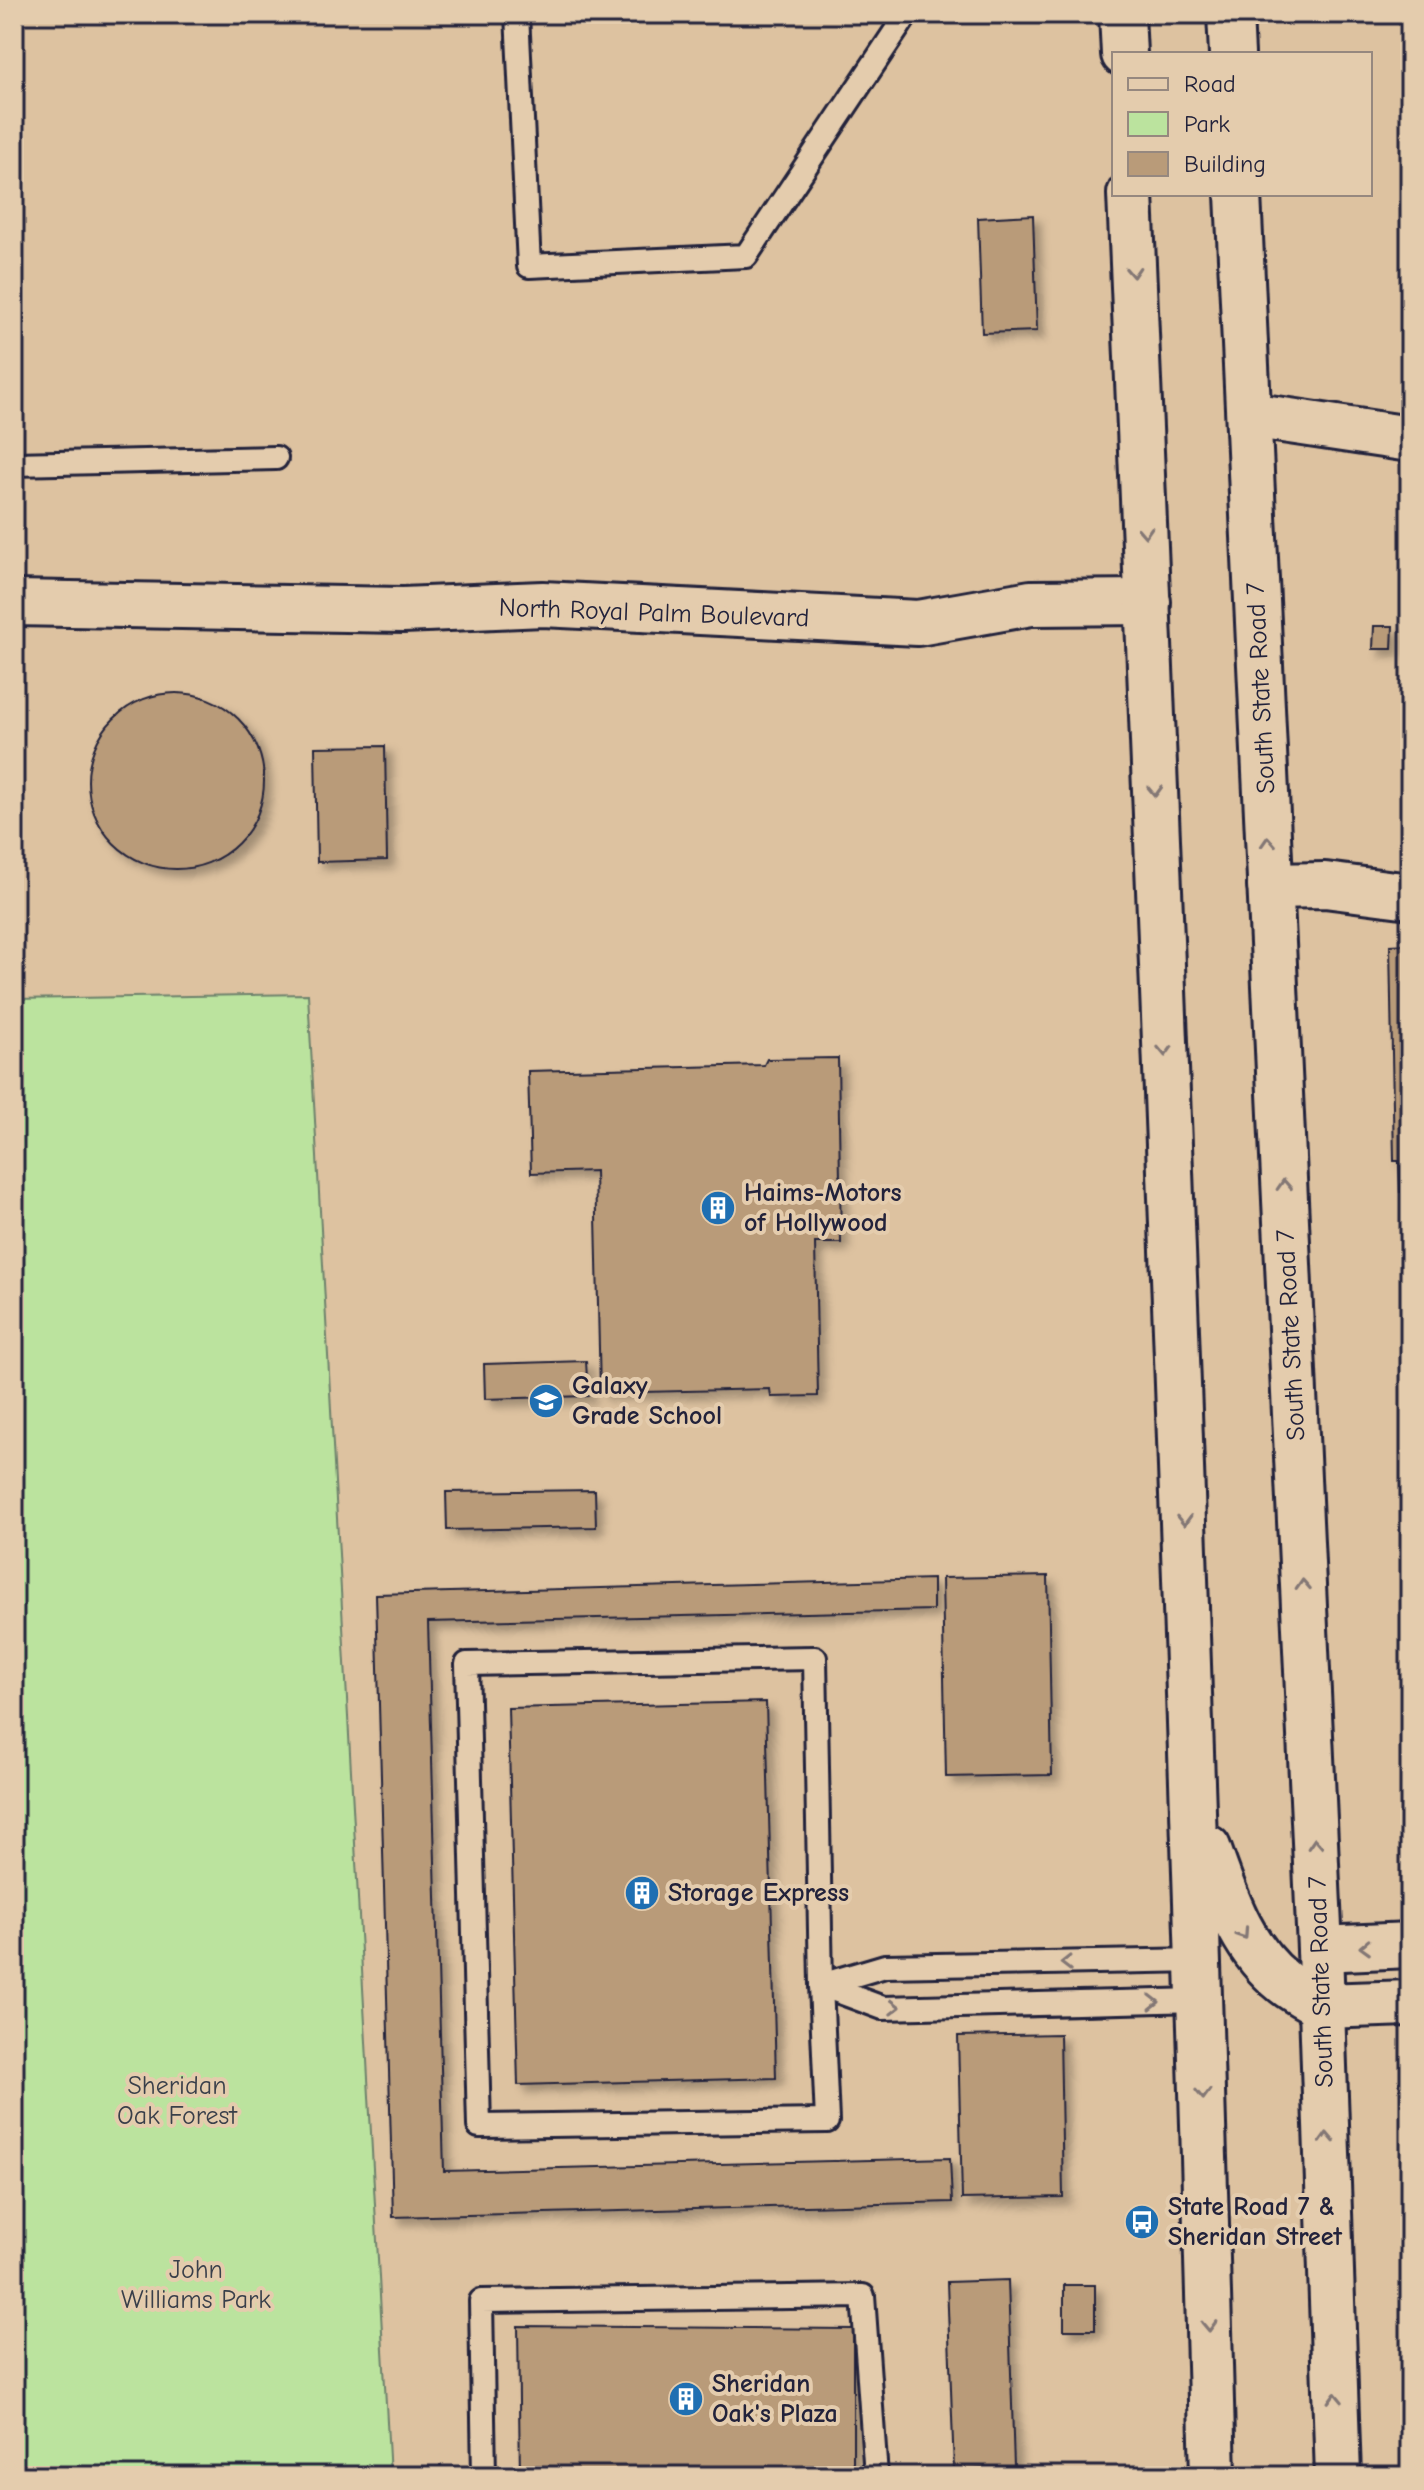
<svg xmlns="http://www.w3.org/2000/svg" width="1424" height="2490" font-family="'Comic Neue',sans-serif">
<defs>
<filter id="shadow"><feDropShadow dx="7" dy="7" stdDeviation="4" flood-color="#0004"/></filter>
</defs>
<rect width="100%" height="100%" fill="#ddc2a0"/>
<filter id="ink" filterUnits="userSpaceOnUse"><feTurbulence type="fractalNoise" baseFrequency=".0125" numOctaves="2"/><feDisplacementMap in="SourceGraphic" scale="16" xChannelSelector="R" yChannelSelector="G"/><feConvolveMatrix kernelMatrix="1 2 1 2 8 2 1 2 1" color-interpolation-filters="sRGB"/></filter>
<g filter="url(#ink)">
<polygon fill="#bbe39e" stroke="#6e826c" stroke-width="2" points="308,994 390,2476 14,2476 14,999"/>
<g fill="#b99b79" stroke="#22223b" stroke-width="2" filter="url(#shadow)">
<polygon points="1033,215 1037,331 982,333 978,218"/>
<polygon points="1374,626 1393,626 1392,649 1373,649"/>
<circle cx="176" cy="781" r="88"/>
<polygon points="385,746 387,860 317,862 315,747"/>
<polygon points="1410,944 1410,1192 1400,1192 1399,1161 1394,1161 1390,945"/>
<polygon points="838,1058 841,1243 815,1243 818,1396 771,1397 770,1389 600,1393 595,1171 531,1173 528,1071 764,1065 767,1059"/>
<polygon points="586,1361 588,1396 485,1399 484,1364"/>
<polygon points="595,1490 596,1527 447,1530 446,1492"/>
<polygon points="1048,1576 1052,1775 946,1777 942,1578"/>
<polygon points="933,1579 933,1610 428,1622 444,2171 950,2158 952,2202 393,2217 376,1594"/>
<polygon points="766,1702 776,2078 518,2085 508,1708"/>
<polygon points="1060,2034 1063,2197 962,2199 958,2036"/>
<polygon points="1008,2280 1014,2467 954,2470 947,2282"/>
<rect x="1064" y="2285" width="31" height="45"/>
<polygon points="518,2326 853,2329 853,2469 693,2476 520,2476"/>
</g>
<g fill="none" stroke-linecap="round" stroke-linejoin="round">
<g stroke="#22223b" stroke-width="28">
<g id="lane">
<polyline points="517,14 529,266 746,256 907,14"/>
<polyline points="14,464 276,458"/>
<polygon points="815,1658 821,1985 827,2121 479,2126 467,1664"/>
<polyline points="821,1985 883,2008 1200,2000"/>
<polyline points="821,1985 885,1966 1200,1960"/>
<polyline points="484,2476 481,2301 863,2296 876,2476"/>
</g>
</g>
<g stroke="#22223b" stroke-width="50">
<g id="street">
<polyline points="1249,415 1410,439"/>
<polyline points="14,603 403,610 543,604 918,623 1031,603 1148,602"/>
<polyline points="1270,886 1325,885 1410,896"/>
<polyline points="1320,1949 1410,1945"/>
<polyline points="1322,2006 1410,2003"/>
</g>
</g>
<g stroke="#22223b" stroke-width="50">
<g id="primary">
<polyline points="1122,14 1124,54"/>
<polyline points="1230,14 1232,54"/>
<path d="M 1130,194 C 1163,955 1193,1715 1213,2476"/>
<polyline points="1238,194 1320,1949 1338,2476"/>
<path d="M 1208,1848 C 1226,1898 1241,1948 1285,1983 C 1296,1992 1310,1999 1322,2006"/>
</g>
</g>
<use href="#lane" stroke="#e4ccad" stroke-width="22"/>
<use href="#street" stroke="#e4ccad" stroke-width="44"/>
<use href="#primary" stroke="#e4ccad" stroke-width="44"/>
</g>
<defs><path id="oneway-chevron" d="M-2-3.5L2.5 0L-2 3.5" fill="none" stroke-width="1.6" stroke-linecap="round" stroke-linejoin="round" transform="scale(2)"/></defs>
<g stroke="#837774">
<use href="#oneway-chevron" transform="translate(1133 272) rotate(87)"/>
<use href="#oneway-chevron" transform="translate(1145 532) rotate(87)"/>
<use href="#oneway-chevron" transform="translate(1155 791) rotate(88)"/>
<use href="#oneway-chevron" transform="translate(1268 842) rotate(-93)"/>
<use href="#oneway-chevron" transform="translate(1165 1051) rotate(88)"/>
<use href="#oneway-chevron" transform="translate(1284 1185) rotate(-93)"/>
<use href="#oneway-chevron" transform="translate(1184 1520) rotate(88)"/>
<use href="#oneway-chevron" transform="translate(1303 1585) rotate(-93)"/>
<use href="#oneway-chevron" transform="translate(1315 1844) rotate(-93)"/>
<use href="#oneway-chevron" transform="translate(1243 1934) rotate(56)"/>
<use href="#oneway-chevron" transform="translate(1365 1947) rotate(178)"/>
<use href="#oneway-chevron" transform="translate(1066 1963) rotate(179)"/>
<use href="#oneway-chevron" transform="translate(1154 2002) rotate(-1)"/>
<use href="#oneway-chevron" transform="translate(895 2007) rotate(1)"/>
<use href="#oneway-chevron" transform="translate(1203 2094) rotate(88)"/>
<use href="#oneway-chevron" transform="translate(1327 2138) rotate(-92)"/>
<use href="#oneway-chevron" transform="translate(1209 2326) rotate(88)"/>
<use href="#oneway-chevron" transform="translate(1335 2398) rotate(-92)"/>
</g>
</g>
<defs>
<g id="building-disc" transform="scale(1.8)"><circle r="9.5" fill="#1f6fb2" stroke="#e4ccad"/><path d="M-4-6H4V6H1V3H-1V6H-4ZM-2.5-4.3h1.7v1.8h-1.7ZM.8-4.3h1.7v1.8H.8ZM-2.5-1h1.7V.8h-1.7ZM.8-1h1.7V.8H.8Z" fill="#fff"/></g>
<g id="school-disc" transform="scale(1.8)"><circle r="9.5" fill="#1f6fb2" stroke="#e4ccad"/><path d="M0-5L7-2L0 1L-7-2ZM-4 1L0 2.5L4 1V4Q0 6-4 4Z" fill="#fff"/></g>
<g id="bus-disc" transform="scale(1.8)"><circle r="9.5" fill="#1f6fb2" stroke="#e4ccad"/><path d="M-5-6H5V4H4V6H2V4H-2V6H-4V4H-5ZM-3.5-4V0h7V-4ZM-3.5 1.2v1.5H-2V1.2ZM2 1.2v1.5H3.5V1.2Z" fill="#fff"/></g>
</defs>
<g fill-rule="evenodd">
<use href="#building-disc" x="718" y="1208"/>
<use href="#school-disc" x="546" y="1401"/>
<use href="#building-disc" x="642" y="1893"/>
<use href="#bus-disc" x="1142" y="2222"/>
<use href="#building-disc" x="686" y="2399"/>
</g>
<g text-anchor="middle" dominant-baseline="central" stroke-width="8" stroke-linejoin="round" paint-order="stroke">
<g font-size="26" fill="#22223b" stroke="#e4ccad">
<text transform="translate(654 613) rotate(2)">North Royal Palm Boulevard</text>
<text transform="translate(1261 688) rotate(-93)">South State Road 7</text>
<text transform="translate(1291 1335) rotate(-93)">South State Road 7</text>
<text transform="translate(1321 1982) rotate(-92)">South State Road 7</text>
</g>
<g font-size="26" font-weight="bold" fill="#22223b" stroke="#e4ccad" text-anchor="start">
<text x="744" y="1193">Haims-Motors<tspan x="744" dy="30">of Hollywood</tspan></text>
<text x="572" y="1386">Galaxy<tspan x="572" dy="30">Grade School</tspan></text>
<text x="668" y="1893">Storage Express</text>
<text x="1168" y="2207">State Road 7 &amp;<tspan x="1168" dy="30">Sheridan Street</tspan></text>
<text x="712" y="2384">Sheridan<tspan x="712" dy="30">Oak's Plaza</tspan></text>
</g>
<g font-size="26" fill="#393f4a" stroke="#e4ccad">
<text x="177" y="2086">Sheridan<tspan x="177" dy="30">Oak Forest</tspan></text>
<text x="196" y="2270">John<tspan x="196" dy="30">Williams Park</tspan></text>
</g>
</g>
<rect width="1424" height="2490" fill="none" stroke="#e4ccad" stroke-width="48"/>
<rect x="24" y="24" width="1376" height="2442" fill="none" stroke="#22223b" stroke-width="3" filter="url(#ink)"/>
<rect x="1112" y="52" width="260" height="144" fill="#e4ccad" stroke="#96887f" stroke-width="2"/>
<rect x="1128" y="78" width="40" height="12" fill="#e4ccad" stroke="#96887f" stroke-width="2"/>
<text x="1184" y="92" font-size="24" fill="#22223b">Road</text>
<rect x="1128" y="112" width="40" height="24" fill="#bbe39e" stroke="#96887f" stroke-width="2"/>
<text x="1184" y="132" font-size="24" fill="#22223b">Park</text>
<rect x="1128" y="152" width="40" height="24" fill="#b99b79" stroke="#96887f" stroke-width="2"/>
<text x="1184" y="172" font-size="24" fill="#22223b">Building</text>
</svg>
